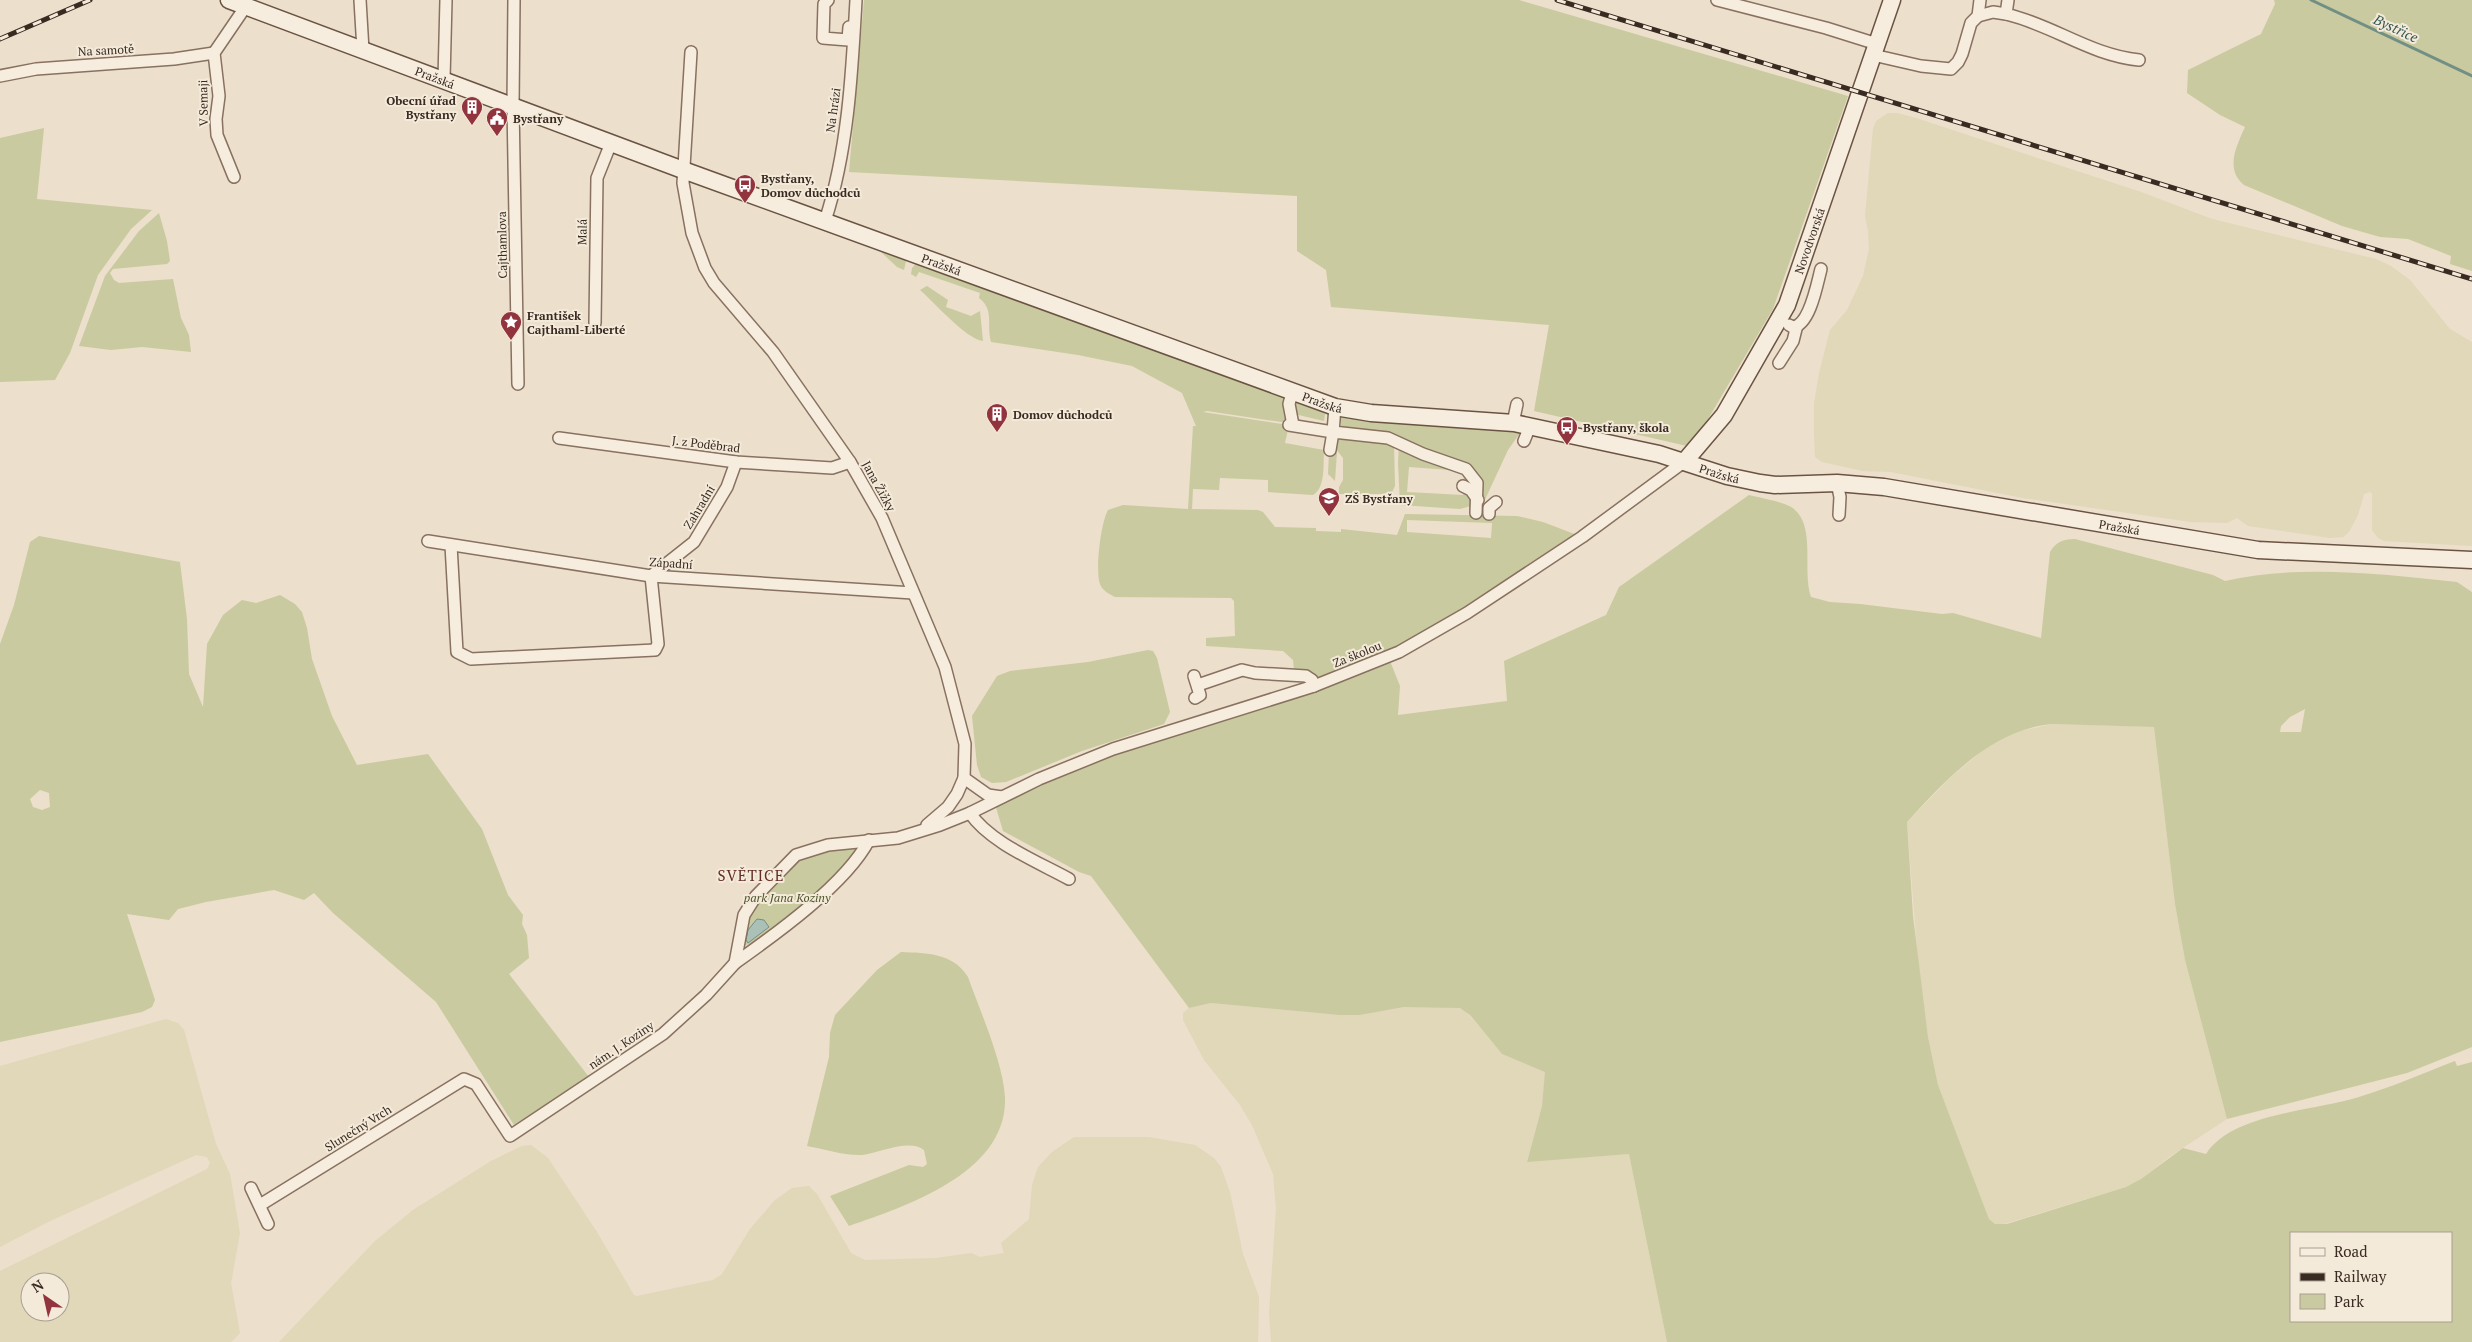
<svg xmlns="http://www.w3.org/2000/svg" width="2472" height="1342" font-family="'PT Serif',serif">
<rect width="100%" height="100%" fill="#ecdfcb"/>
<g fill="#e1d7b9" fill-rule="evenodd">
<polygon points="1888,113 1897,113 1916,118 2141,192 2212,219 2376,259 2391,266 2410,280 2450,329 2472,342 2472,546 2384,541 2378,538 2372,530 2372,494 2370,492 2364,494 2358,515 2349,532 2343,537 2330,538 2248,526 2237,518 2227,523 2191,522 2023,498 1891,472 1863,471 1822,462 1815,457 1814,432 1814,404 1819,373 1830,330 1847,310 1863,276 1869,249 1868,231 1865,216 1873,129 1876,121"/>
<polygon points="2053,724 2154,727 2175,904 2185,960 2227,1119 2169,1157 2141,1179 2126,1187 2001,1225 1995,1224 1989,1219 1938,1085 1928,1037 1918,962 1907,822 1952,776 1987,747 2003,737 2020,731"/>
<polygon points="1211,1003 1339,1015 1360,1015 1404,1007 1456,1007 1465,1010 1502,1054 1546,1072 1542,1106 1527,1161 1629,1154 1667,1342 1271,1342 1269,1313 1276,1209 1273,1174 1252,1125 1240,1105 1204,1060 1183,1020 1183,1013 1189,1008"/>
<path d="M 166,1019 L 178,1023 L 184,1030 L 216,1144 L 230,1174 L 240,1233 L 231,1283 L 240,1333 L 231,1342 L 0,1342 L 0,1271 L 207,1169 L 210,1163 L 207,1157 L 196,1155 L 50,1221 L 0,1247 L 0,1066 ZM 30,1282 L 60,1282 L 60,1312 L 30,1312 Z"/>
<polygon points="1074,1137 1149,1137 1195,1145 1214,1158 1221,1167 1230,1192 1243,1254 1259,1297 1258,1342 279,1342 375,1241 413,1210 491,1161 522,1146 531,1145 548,1158 597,1232 634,1295 637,1296 713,1280 722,1274 750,1229 775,1200 792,1188 809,1186 817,1194 851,1253 865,1260 936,1258 971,1253 980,1257 1004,1253 1001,1243 1029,1219 1032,1185 1038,1167 1052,1152"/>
</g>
<g fill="#c9ca9f" fill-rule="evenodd">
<polygon points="864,0 1519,0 1848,96 1773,309 1708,419 1687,446 1534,411 1549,325 1331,307 1326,270 1297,251 1297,196 849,172"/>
<path d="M 2274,0 L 2472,0 L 2472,271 L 2450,264 L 2451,256 L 2408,239 L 2380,237 L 2342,226 L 2244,185 C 2225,169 2236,147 2245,127 L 2220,115 L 2187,93 L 2188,70 L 2261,34 L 2275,4 Z"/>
<polygon points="44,128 37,199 152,210 131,229 98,275 70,353 55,380 0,382 0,138"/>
<polygon points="159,213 167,241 170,261 167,264 113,269 110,273 114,280 119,283 173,279 181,318 189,335 191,352 142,347 111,350 79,346 105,276 139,231"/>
<polygon points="882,249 905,256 906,261 904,270 897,267 881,252"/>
<path d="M 919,260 L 1319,406 L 1318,410 L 1325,414 L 1324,421 L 1290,413 L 1288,423 L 1207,411 L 1203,412 L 1289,425 L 1285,443 L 1324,450 C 1323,463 1326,488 1313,495 L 1268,492 L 1268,480 L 1220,478 L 1219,490 L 1193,489 L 1192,509 L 1258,510 L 1263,512 L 1275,527 L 1316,528 L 1316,531 L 1341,532 L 1341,529 L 1397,535 L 1405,514 L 1517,516 L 1543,522 L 1577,535 L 1399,652 L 1314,686 L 1314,674 L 1296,671 L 1294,670 L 1293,660 L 1283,651 L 1206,646 L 1206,638 L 1235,636 L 1234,601 L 1231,598 L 1115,597 C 1109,594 1102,590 1100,584 C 1095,570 1101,522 1108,510 L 1123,505 L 1188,509 L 1193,426 L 1196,426 L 1182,393 L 1132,366 L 1078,355 L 991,342 C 986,325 995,310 979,298 L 980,293 L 919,272 L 916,277 L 911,274 L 912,268 ZM 1407,520 L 1492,523 L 1491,538 L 1407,532 Z"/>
<path d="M 927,286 L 948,300 L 946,307 L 971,316 L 980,311 L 983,341 C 966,339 934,302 920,290 Z"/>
<polygon points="1344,414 1520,432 1520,433 1508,450 1482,506 1467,467 1342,429 1340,419"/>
<polygon points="1338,437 1394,444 1395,486 1392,492 1383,494 1339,494 1339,487 1343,480 1343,458 1335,448"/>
<path d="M 1399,444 L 1414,452 L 1461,468 C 1467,474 1475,480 1474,489 L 1467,484 L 1463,486 L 1464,471 L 1409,467 L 1407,492 L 1463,495 L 1464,492 L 1472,498 L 1471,506 L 1460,509 L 1400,505 L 1398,463 Z"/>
<polygon points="1329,452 1337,452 1335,481 1328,474"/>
<path d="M 1749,495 C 1760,498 1786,502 1794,509 C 1816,527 1802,571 1811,597 L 1830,602 L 1860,604 L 1942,614 L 1953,613 L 2041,638 L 2050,552 C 2056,542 2063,539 2075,539 L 2213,575 L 2225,581 C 2296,564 2384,574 2457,582 L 2472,592 L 2472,1047 L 2407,1073 L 2227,1119 L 2185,960 L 2175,904 L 2154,727 L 2053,724 C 1991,729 1947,779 1907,822 L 1913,916 L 1928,1037 L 1938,1085 L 1989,1219 L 1995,1224 L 2007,1224 L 2126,1187 L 2141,1179 L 2183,1148 L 2206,1154 C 2232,1113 2315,1111 2359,1097 C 2392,1087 2424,1073 2455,1061 L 2457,1066 L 2472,1062 L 2472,1342 L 1667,1342 L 1629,1154 L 1527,1162 L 1542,1106 L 1545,1072 L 1502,1054 L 1470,1015 L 1460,1008 L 1404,1007 L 1360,1015 L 1339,1015 L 1211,1003 L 1189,1008 L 1091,876 L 1079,872 L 1003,831 L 995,804 L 1113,753 L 1390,661 L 1400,686 L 1398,715 L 1507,701 L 1504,661 L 1606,615 L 1619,587 ZM 2305,709 L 2301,732 L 2280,732 L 2281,726 L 2290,717 ZM 2291,1233 L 2451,1233 L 2451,1321 L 2291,1321 Z"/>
<path d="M 39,536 L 180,562 L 187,619 L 189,674 L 203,707 L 207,644 L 223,615 L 242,600 L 256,603 L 280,595 L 295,604 L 302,612 L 307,628 L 312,659 L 332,716 L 357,765 L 428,754 L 482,829 L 508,895 L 523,915 L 522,924 L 527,935 L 529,958 L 509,974 L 589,1077 L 514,1125 L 436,1002 L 333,913 L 314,893 L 304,900 L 274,890 L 206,902 L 178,909 L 169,920 L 127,914 L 155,1000 L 152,1007 L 142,1012 L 0,1042 L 0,644 L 14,605 L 30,542 ZM 40,790 L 49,793 L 50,807 L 42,810 L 33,807 L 30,799 Z"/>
<polygon points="1148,650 1153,651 1157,658 1170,712 1164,724 1082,751 1006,782 992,783 981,777 977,765 972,716 997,676 1010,671 1088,662"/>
<path d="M 856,843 C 856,844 857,849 856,850 C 848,870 764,945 744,945 L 747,923 L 757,901 L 791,866 L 807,855 Z"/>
<path d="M 901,952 C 927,953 953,953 968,977 C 980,1011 1003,1062 1005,1097 C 1008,1173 906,1206 849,1226 L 830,1196 L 909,1165 L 923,1167 L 927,1164 L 924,1150 C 910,1138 878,1153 862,1155 C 845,1156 824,1149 807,1146 L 829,1057 L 830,1033 L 835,1015 L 877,970 Z"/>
</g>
<polygon fill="#abc1b8" stroke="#728f85" points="757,919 764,920 769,927 748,943 746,940 748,930"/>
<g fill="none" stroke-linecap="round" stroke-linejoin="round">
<polyline stroke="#728f85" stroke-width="3" points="2311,0 2472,76"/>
<g stroke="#887160" stroke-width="14">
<g id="street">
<polyline points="360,0 363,50"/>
<polyline points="514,0 513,106 518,384"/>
<polyline points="828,0 824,4 823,38 848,40 849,27"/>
<polyline points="1717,0 1826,28 1877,44"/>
<path d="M 2008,0 L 2006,14 C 2053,25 2090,55 2139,60"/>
<polyline points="1978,16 1993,12 2006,14"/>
<polyline points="691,52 683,183 692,233 705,268 714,283 773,352 850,462 882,518 945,667 965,744 964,778 957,794 948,807 927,825"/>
<polyline points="1873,55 1921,66 1951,69 1958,62 1962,54 1971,23 1978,16 1980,0"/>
<polyline points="0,76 36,69 174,59 214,53"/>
<polyline points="444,79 446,0"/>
<polyline points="234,177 217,135 216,119 219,96 214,53 246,6"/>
<path d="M 825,221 C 848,151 852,73 856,0"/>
<polyline points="595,323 597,178 611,143"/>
<path d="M 1793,327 C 1810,325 1817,284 1821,269"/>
<polyline points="1779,363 1793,341 1796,329 1789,325"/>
<polyline points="1292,393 1289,404 1293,425"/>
<polyline points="1513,423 1517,404"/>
<polyline points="1289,425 1333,432 1335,407"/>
<polyline points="559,438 736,462 832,468 850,462"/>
<polyline points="1524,441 1530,426"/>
<polyline points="1330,450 1333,432 1388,438 1423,454 1466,469 1477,483 1476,513"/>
<polyline points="1837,483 1840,497 1839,515"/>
<polyline points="1463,486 1471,490 1478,500"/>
<polyline points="1489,514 1489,508 1496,502"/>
<polyline points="428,541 651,576 913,593"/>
<polyline points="451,545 457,652 471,659 655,650 658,644 651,576 694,542 727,487 736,462"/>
<polyline points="1194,676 1200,695 1195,698"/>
<polyline points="1198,685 1242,670 1255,673 1306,676 1312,680 1314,686"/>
<polyline points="964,778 988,795 1002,797"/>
<path d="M 970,813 C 989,842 1038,862 1069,879"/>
<path d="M 735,963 C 776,934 846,884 869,840"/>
<polyline points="251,1188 268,1224"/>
<polyline points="260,1205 464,1079 476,1084 510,1136 663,1034 706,995 735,963 744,915 756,896 796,855 828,845 898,838 940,825 970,813 1039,779 1113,749 1314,686 1399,652 1467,613 1582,537 1685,461"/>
</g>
</g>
<g stroke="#6a5343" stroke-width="19">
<g id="secondary">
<path id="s1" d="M 229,0 L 683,170 L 1335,407 L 1371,413 L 1514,423 L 1659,454 L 1727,476 L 1760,483 L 1775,485 L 1837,483 L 1884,487 L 2258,550 L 2472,560"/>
<path id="s2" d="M 1685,461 L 1724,415 L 1787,305 L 1892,0"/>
</g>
</g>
<use href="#street" stroke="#f7edde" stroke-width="11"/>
<use href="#secondary" stroke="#f7edde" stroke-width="16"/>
<g stroke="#3a2b22" stroke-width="5">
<g id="rail">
<polyline points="1557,0 2472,279"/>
<polyline points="0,39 90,0"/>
</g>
</g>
<use href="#rail" stroke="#f4eada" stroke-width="3" stroke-dasharray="9" stroke-linecap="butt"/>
</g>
<defs>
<g id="building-pin" transform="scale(1.125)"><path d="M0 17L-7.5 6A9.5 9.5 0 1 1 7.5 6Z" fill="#92343e" stroke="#f4eada"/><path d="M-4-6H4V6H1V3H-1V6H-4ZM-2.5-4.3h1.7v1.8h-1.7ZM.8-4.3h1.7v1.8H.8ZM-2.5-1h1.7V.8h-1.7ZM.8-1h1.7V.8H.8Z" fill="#fff"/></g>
<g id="civic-pin" transform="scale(1.125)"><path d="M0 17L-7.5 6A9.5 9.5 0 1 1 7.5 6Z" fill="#92343e" stroke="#f4eada"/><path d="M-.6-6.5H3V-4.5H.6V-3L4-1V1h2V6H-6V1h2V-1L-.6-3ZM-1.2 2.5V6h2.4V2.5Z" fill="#fff"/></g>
<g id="bus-pin" transform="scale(1.125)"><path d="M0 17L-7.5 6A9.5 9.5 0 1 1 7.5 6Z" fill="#92343e" stroke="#f4eada"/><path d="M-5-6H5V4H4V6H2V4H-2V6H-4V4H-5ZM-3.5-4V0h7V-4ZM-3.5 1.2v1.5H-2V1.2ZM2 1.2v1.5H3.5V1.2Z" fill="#fff"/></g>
<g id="sight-pin" transform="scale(1.125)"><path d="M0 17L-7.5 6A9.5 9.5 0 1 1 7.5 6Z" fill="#92343e" stroke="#f4eada"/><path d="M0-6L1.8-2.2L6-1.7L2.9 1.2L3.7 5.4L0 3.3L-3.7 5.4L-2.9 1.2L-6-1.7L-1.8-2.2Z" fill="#fff"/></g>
<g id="school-pin" transform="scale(1.125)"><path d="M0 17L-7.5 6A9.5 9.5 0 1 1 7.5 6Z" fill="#92343e" stroke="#f4eada"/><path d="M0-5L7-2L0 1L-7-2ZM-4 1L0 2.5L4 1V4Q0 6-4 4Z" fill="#fff"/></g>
</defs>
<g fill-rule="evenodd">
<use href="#building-pin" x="472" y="107"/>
<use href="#civic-pin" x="497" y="118"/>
<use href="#bus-pin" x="745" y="185"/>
<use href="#sight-pin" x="511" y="322"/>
<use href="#building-pin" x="997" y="414"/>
<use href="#bus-pin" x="1567" y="427"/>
<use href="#school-pin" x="1329" y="498"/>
</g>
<g text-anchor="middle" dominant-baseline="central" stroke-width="4" stroke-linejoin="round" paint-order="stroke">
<g font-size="12" fill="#3a2b22" stroke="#f4eada">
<text transform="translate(106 50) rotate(-3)">Na samotě</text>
<text stroke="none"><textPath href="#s1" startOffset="220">Pražská</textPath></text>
<text transform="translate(203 103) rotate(-91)">V Semaji</text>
<text transform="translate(833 110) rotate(-82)">Na hrázi</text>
<text transform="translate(582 232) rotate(-89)">Malá</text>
<text stroke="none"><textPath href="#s2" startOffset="255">Novodvorská</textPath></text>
<text transform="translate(502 245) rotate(-91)">Cajthamlova</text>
<text stroke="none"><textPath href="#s1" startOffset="760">Pražská</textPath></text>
<text stroke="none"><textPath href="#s1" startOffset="1165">Pražská</textPath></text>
<text transform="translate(706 444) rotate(7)">J. z Poděbrad</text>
<text stroke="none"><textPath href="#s1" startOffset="1570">Pražská</textPath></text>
<text transform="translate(879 486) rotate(61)">Jana Žižky</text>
<text transform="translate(699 507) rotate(-59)">Zahradní</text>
<text stroke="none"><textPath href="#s1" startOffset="1975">Pražská</textPath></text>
<text transform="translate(671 563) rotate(4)">Západní</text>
<text transform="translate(1357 654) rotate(-22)">Za školou</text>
<text transform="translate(621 1045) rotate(-34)">nám. J. Koziny</text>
<text transform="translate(358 1128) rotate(-32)">Slunečný Vrch</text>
</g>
<g font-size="12" font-weight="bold" fill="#3a2b22" stroke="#f4eada" text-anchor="start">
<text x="456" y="100" text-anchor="end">Obecní úřad<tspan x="456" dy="14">Bystřany</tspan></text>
<text x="513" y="118">Bystřany</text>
<text x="761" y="178">Bystřany,<tspan x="761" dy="14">Domov důchodců</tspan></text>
<text x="527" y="315">František<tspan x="527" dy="14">Cajthaml-Liberté</tspan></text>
<text x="1013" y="414">Domov důchodců</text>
<text x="1583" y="427">Bystřany, škola</text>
<text x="1345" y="498">ZŠ Bystřany</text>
</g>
<g font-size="12" font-style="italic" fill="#4e542a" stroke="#f4eada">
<text x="787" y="897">park Jana Koziny</text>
</g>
<g font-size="14" font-style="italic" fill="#335852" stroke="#f4eada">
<text transform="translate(2396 28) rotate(25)">Bystřice</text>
</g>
<g font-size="15" letter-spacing="1" fill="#632c25" stroke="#f4eada">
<text x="751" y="875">SVĚTICE</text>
</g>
</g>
<rect x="2290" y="1232" width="162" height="90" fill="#f4eada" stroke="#aa9e90"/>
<rect x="2300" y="1248" width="25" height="8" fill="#f7edde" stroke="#aa9e90"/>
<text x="2334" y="1257" font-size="15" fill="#3a2b22">Road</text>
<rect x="2300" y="1273" width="25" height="8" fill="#3a2b22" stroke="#aa9e90"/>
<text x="2334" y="1282" font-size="15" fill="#3a2b22">Railway</text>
<rect x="2300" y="1294" width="25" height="15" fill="#c9ca9f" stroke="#aa9e90"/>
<text x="2334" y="1307" font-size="15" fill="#3a2b22">Park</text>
<g transform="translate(45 1297) rotate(326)"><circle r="24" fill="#f4eada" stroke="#aa9e90"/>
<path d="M0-4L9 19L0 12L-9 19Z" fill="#92343e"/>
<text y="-8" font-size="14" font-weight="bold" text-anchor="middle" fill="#3a2b22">N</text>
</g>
</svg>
